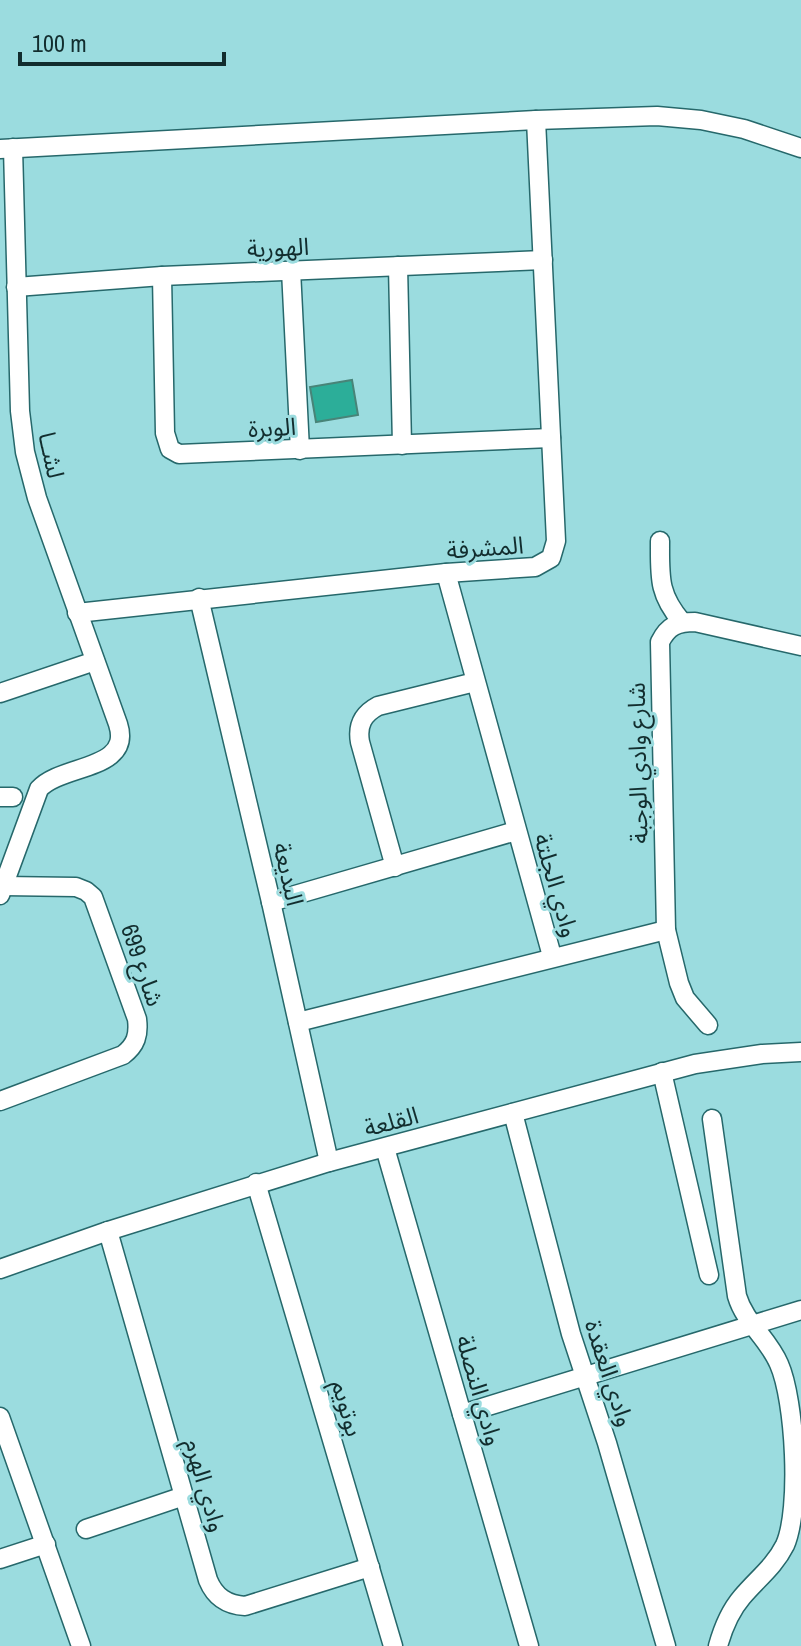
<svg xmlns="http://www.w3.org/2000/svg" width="801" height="1646" font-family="'Archivo Narrow','Noto Sans Arabic',sans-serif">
<rect width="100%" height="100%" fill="#9bdcdf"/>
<polygon fill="#2cae99" stroke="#488478" stroke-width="2" points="352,380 358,415 316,422 310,387"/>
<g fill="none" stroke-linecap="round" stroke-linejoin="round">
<g stroke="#26686b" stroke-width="21">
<g id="minor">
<polyline points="0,149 536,120 657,116 701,120 744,129 801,148"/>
<polyline points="398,266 402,445"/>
<polyline points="291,270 300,450"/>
<polyline points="162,276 165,433 170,449 179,454 551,438"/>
<polyline points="16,287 162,276 543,260"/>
<path d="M 660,541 C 660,577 658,594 682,622"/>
<polyline points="446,573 552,956"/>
<polyline points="199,598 271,902 329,1162"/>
<polyline points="77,613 446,573 535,567 551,558 556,541 536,120"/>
<polyline points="0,693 95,661"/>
<polyline points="0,797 13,797"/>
<path d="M 395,867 L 360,742 C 357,725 363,714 378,706 L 475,682"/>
<path d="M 0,895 L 39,789 C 61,764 133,771 118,724 L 37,498 L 25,452 L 20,411 L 13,148"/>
<polyline points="271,902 516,831"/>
<polyline points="298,1022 666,930"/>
<path d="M 708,1025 L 685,998 L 679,983 L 666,930 L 660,642 C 668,626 677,622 695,622 L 801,646"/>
<polyline points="662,1072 709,1275"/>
<path d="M 0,1101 L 123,1055 C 136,1045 139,1035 137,1019 L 93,897 L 86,891 L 76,887 L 3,886"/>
<polyline points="513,1113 571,1334 607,1443 666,1646"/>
<path d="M 712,1119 L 737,1296 C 745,1323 768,1338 779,1364 C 795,1400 801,1509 785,1545 C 774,1567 757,1579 742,1597 C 730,1611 723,1628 718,1646"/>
<polyline points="385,1148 529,1646"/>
<polyline points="256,1183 393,1646"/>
<path d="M 108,1231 L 208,1580 C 215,1597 227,1605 245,1606 L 370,1567"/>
<polyline points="0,1269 108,1231 329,1162 695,1064 762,1054 801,1052"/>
<polyline points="462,1414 801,1310"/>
<polyline points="0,1417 81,1646"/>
<polyline points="86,1529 184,1496"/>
<polyline points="0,1559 46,1544"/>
</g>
</g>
<use href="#minor" stroke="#fff" stroke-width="18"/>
</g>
<g text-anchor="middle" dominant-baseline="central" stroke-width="6" stroke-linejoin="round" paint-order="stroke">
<g font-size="24" fill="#122d2e" stroke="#9bdcdf">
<text transform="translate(278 247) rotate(-2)">الهورية</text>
<text transform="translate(272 427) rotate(-3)">الوبرة</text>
<text transform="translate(52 455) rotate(78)">لشــا</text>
<text transform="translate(485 547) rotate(-4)">المشرفة</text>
<text transform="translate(637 763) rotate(-91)">شارع وادي الوجبة</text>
<text transform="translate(289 874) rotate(77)">البديعة</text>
<text transform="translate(557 885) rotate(74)">وادي الجلتة</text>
<text transform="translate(143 965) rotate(71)">شارع 699</text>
<text transform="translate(391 1121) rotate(-15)">القلعة</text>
<text transform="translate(610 1373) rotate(72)">وادي العقدة</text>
<text transform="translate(480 1390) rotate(74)">وادي النصلة</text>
<text transform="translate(348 1408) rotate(74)">بوتويم</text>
<text transform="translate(206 1485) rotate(74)">وادي الهرم</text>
</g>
</g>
<path d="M20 52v12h204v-12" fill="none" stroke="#122d2e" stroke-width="4"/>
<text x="32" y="52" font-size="24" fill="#122d2e" stroke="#9bdcdf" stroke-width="6" paint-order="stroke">100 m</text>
</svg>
